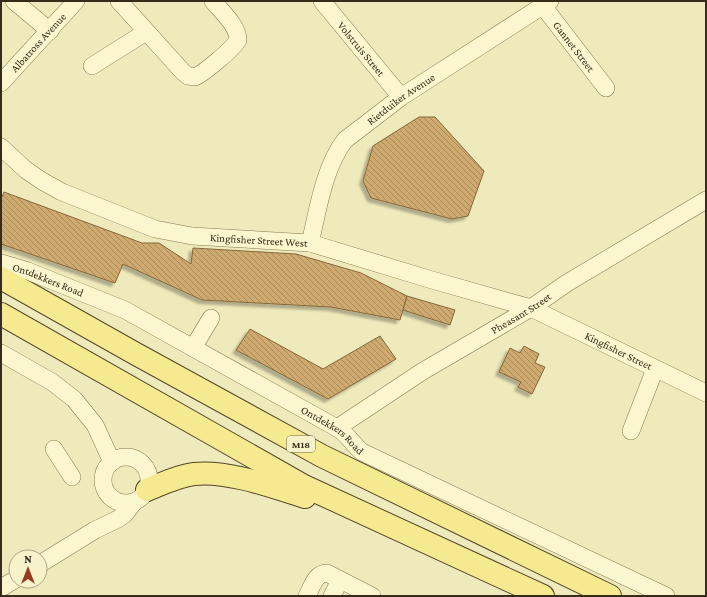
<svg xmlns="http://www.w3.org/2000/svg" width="707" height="597" font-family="'Crimson Pro',serif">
<defs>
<pattern id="building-back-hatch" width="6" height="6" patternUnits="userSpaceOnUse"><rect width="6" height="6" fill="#cfaa6f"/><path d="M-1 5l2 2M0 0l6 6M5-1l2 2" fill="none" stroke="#a98b5a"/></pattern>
<filter id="shadow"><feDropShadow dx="-3.5" dy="3.5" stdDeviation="1" flood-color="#0004"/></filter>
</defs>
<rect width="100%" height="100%" fill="#efeabb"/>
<g fill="url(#building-back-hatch)" stroke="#87673a" filter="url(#shadow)">
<polygon points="419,117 435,117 484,171 468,216 452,219 371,198 363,181 373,146"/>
<polygon points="4,192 142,243 159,243 191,264 193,248 296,254 361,273 407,296 400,320 331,307 202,300 123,264 115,283 1,244 1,199"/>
<polygon points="407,296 455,310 450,325 403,310"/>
<polygon points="250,329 323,369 380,336 396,359 328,399 236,350"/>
<polygon points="524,346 539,354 535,363 545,367 532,394 518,387 521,382 499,372 510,348 520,353"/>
</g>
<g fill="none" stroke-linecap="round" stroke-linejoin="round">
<g stroke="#877955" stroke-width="18">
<g id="minor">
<polyline points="14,1 50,31"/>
<path d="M 119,1 L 183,72 L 188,76 L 195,77 C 204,73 233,49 238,40 C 238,26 222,12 213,1"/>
<path id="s1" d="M 322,1 L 401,97"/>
<path id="s2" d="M 543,6 L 606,88"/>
<polyline points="92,66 146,32"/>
<path id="s3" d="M 1,83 L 76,1"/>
<path id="s4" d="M 1,147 L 26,170 L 42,181 L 62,192 L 155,229 L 192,236 L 310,243 L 432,280 L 531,308 L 706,393"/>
<path id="s5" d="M 310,243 C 318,210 324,167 345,140 L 401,97 L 550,1"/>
<path id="s6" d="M 1,263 L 28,271 L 125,310 L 337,428 C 348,434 353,445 362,452 L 666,596"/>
<polyline points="193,348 211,318"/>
<polyline points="1,353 52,382 74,399 95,425 112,462"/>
<path id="s7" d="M 337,428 L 423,371 L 531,308 L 567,283 L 706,200"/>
<polyline points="631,431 655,369"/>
<polyline points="54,449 72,477"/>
<circle cx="126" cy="480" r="23"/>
<polyline points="40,564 95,530 118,519 125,514 134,502"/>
<polyline points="1,588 16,579"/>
<path d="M 307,596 C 312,587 315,573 327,573 L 372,596"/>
<polyline points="332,596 340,580"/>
</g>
</g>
<g stroke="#54462a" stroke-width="24">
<g id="major">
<polyline points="1,278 136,354 322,456 610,596"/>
<polyline points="1,314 304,486 543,596"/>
<path d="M 147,490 C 162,484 177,476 194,474 C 227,470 273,487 305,497"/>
</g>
</g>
<use href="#minor" stroke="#faf6ce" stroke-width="17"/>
<use href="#major" stroke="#f6ea90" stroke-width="22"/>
</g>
<g text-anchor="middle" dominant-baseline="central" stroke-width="4" stroke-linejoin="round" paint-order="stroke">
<rect fill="#f6f3cb" stroke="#6f684f" stroke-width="1" x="287" y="436" width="28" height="16" rx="3"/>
<g font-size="10" font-weight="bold" fill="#352d1a">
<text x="301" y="444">M18</text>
</g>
<g font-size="11" fill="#352d1a" stroke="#f6f3cb">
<text stroke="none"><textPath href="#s3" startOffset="55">Albatross Avenue</textPath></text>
<text stroke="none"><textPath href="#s2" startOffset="51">Gannet Street</textPath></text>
<text stroke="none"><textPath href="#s1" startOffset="62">Volstruis Street</textPath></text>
<text stroke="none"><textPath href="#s5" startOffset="179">Rietduiker Avenue</textPath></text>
<text stroke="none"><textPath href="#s4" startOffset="281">Kingfisher Street West</textPath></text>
<text stroke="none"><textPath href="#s6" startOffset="50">Ontdekkers Road</textPath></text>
<text stroke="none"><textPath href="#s7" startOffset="217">Pheasant Street</textPath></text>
<text stroke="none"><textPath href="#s4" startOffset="660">Kingfisher Street</textPath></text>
<text stroke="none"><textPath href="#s6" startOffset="373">Ontdekkers Road</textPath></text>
</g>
</g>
<rect width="707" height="597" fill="none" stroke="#352d1a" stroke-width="4"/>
<g transform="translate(28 569)"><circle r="19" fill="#f6f3cb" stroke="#a9a484"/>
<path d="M0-3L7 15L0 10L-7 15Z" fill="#983922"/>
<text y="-6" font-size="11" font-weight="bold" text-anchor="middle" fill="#352d1a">N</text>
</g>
</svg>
